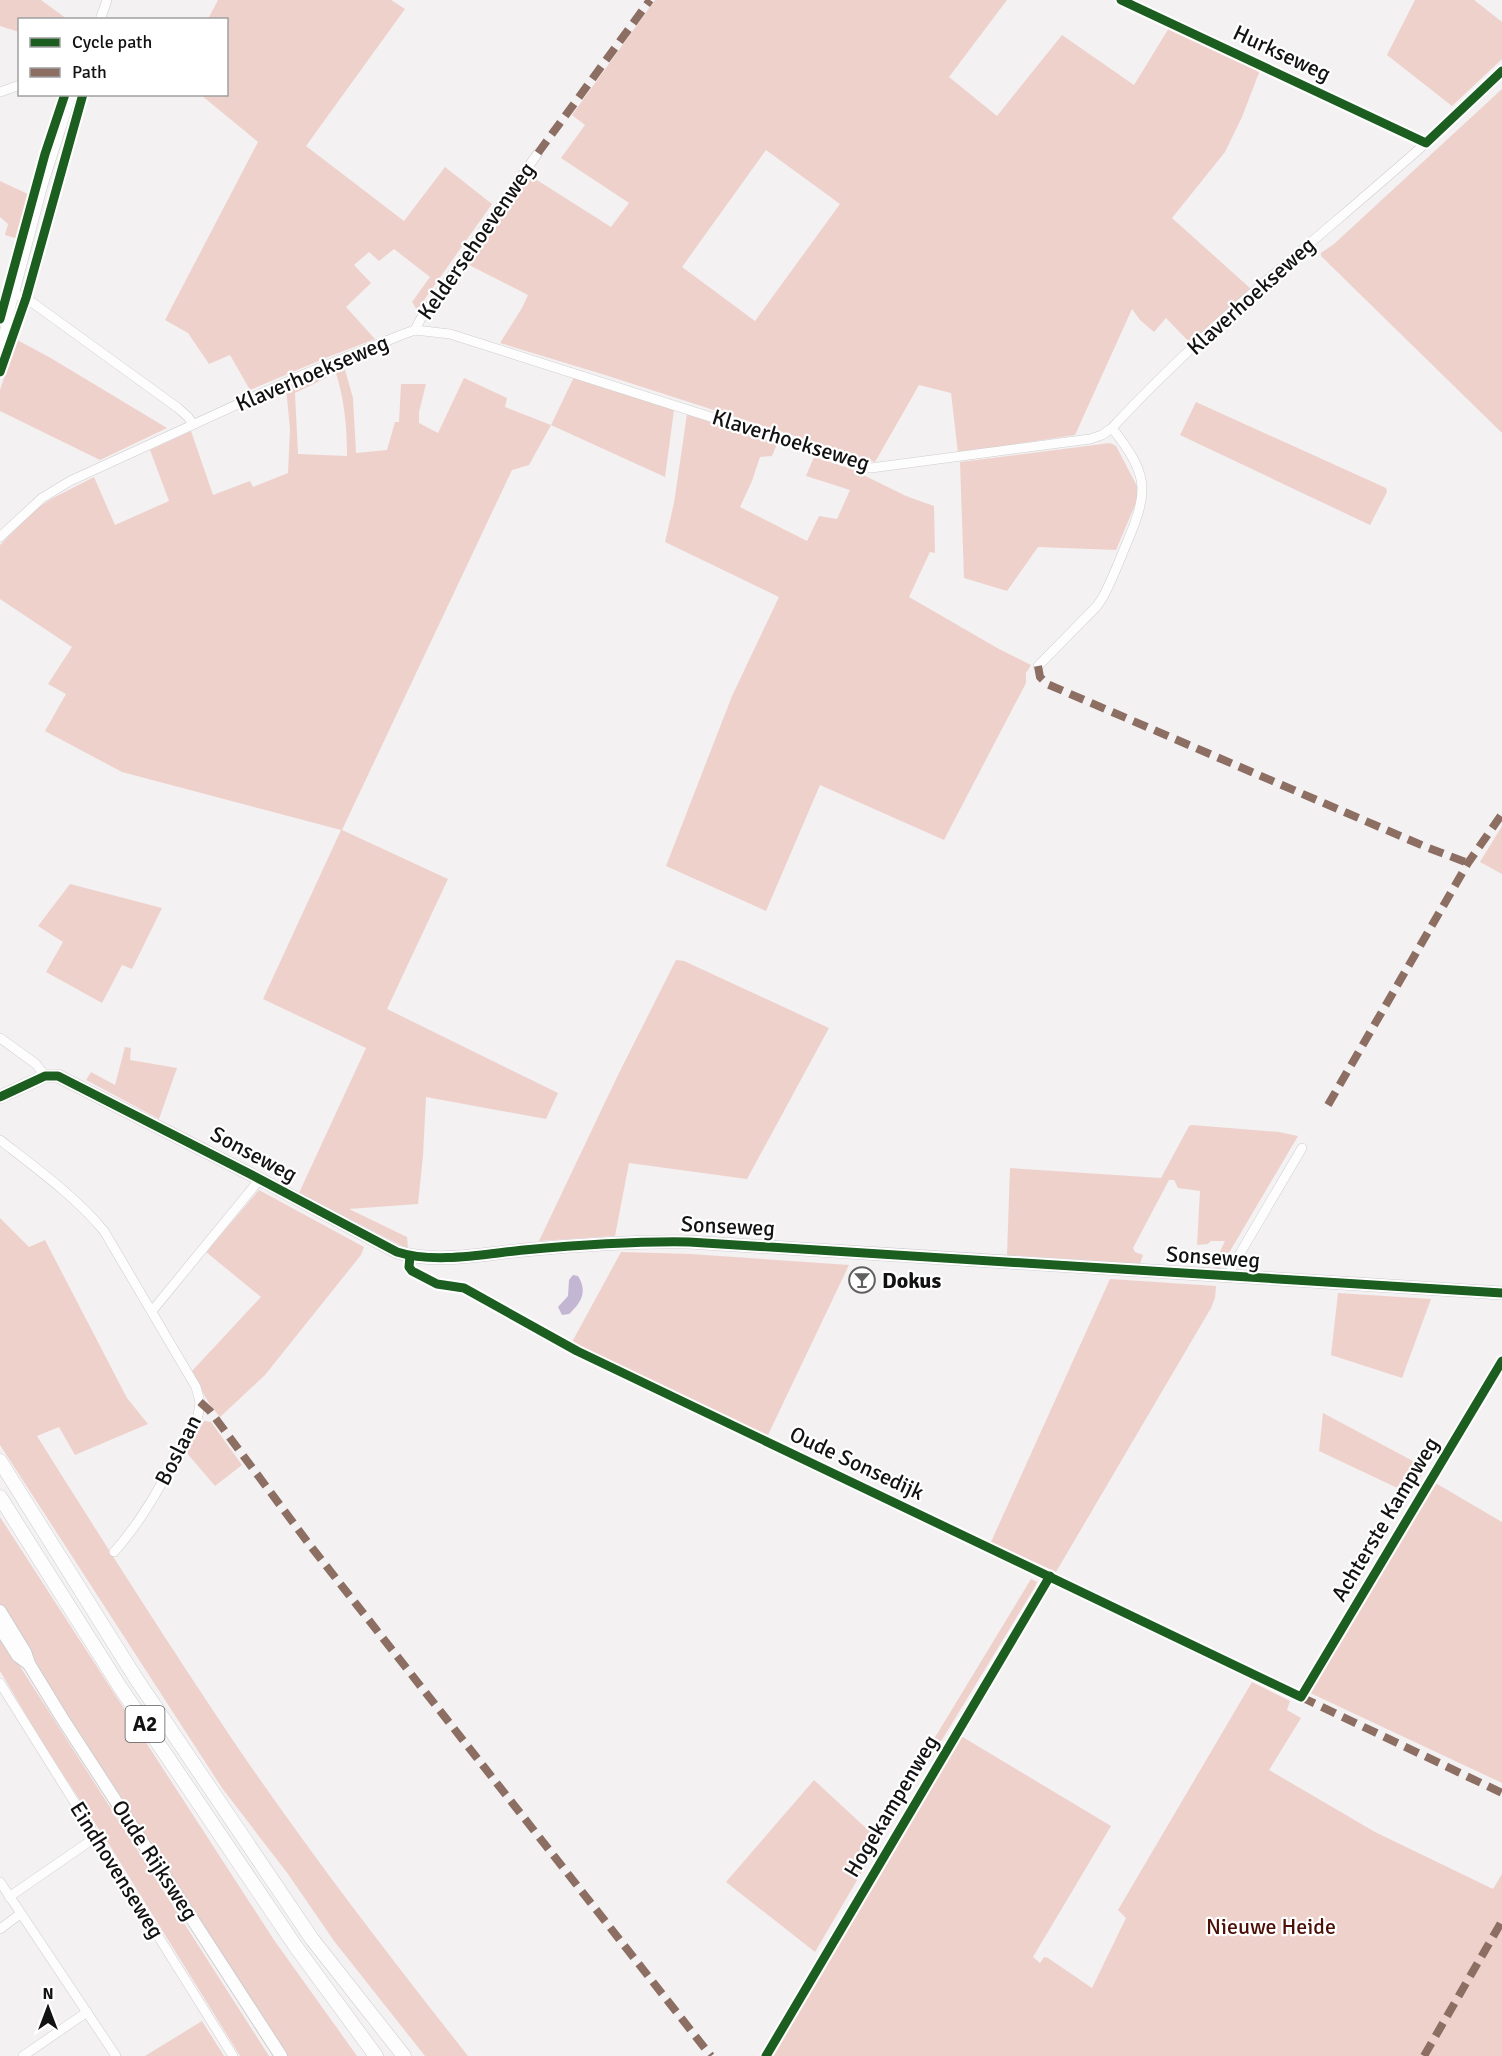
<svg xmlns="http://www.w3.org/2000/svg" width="1502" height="2056" font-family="Signika,sans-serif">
<rect width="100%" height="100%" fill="#f3f1f2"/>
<g fill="#efd1cc" fill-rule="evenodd">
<polygon points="0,0 41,0 67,19 20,20 19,32 0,26"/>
<polygon points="218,0 391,0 405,9 306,146 404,221 445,167 492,204 417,310 412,302 430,277 394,249 379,261 369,252 354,265 371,283 346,307 375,339 328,357 250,390 230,355 209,364 188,333 165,320 258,142 201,95 226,94 226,20 208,19"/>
<path d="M 655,0 L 1007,0 L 949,77 L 997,116 L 1062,35 L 1134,85 L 1169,28 L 1260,70 L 1242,117 L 1225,152 L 1172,218 L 1251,289 L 1191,344 L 1166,318 L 1154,332 L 1140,320 L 1132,309 L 1075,435 L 958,453 L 951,393 L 919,385 L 875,462 L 605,375 L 500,343 L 522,308 L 528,295 L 465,263 L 529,175 L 611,227 L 629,203 L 561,158 L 585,125 L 572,115 ZM 766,150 L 840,204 L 755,321 L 682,267 Z"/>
<polygon points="1415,0 1474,0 1502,22 1502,59 1452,106 1387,55"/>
<polygon points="1502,89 1502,433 1321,256 1321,253 1334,244"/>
<polygon points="0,181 30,195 18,239 5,235 8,224 0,217"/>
<polygon points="17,340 49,357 167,428 100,460 0,411 0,390"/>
<path d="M 343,363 L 353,398 L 356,453 L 387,450 L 395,422 L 399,422 L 401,384 L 426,384 L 419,412 L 419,423 L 438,433 L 464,378 L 507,398 L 505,407 L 551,425 L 574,377 L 674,410 L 665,477 L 551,425 L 529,465 L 512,470 L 342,830 L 448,879 L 387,1009 L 558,1093 L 546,1119 L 426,1097 L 423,1156 L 418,1204 L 349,1209 L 407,1237 L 408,1249 L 299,1193 L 366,1048 L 263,999 L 341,830 L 122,772 L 45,731 L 66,694 L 48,684 L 72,647 L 0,599 L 0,545 L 36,509 L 51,499 L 94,477 L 115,525 L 169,501 L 150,450 L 191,431 L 213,495 L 250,481 L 253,487 L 288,473 L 290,429 L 286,387 L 327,370 L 328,374 L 326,378 L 295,393 L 298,454 L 347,456 C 347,425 344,396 334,367 Z"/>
<polygon points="1196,402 1386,488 1387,492 1370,525 1180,435"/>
<polygon points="687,414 777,444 772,456 760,457 752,481 740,507 807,541 819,516 837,519 850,490 806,476 814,457 849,468 906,496 934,506 935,553 930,552 909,597 999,649 1031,665 1026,673 1026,683 944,840 820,785 766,911 666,866 732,696 779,597 665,542 674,503"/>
<polygon points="1110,443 1116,446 1138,488 1138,498 1116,550 1038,547 1007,591 964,578 960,462"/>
<polygon points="1502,826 1502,874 1480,862"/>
<polygon points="70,884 162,908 132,969 122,965 102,1003 46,972 63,942 38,926"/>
<polygon points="676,960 684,961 829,1028 747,1179 629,1163 615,1236 539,1241 618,1075"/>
<polygon points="125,1047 131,1048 130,1060 177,1068 159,1119 86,1080 91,1072 115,1085"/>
<polygon points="1192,1125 1279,1132 1298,1136 1220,1268 1215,1268 1214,1264 1225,1241 1211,1241 1208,1244 1197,1245 1200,1191 1178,1188 1174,1180 1169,1180 1133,1248 1135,1252 1143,1255 1140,1264 1007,1255 1010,1168 1161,1178 1189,1126"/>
<polygon points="259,1190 364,1247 361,1255 265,1375 220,1417 210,1405 191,1372 261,1297 206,1252"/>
<path d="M 0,1218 L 29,1247 L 45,1240 L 127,1398 L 148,1424 L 75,1455 L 59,1427 L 37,1436 C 101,1538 165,1639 232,1739 C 306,1848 386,1952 468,2056 L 425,2056 L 334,1941 L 288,1874 L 222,1788 L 0,1445 Z"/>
<polygon points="621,1252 691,1254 849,1265 767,1437 686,1400 572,1342"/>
<polygon points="1110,1279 1216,1286 1215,1298 1211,1308 1056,1572 991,1542"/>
<polygon points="1338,1293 1431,1299 1402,1378 1331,1355"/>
<polygon points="1323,1413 1426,1468 1410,1494 1319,1451"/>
<polygon points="204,1421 211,1422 242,1465 215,1486 186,1452"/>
<polygon points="1432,1481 1502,1522 1502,1783 1306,1691"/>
<polygon points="0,1517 274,1940 357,2056 286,2056 214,1941 114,1790 0,1608"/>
<polygon points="1031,1579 1037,1582 1035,1587 937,1748 933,1746 934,1739"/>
<polygon points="0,1635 269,2056 240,2056 110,1846 45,1747 0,1671"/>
<polygon points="1252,1682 1290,1701 1287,1710 1301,1718 1269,1770 1375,1832 1493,1889 1502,1874 1502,2056 771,2056 825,1969 824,1966 961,1736 1111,1826 1033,1957 1040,1963 1044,1957 1048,1958 1092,1988 1126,1918 1118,1910"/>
<polygon points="814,1780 880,1841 815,1952 726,1882"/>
<polygon points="202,2021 224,2056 145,2056"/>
</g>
<path fill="#c3b6d3" d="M 573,1275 L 578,1276 C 588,1292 581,1303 569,1314 L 562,1315 L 558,1307 L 568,1296 L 569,1280 Z"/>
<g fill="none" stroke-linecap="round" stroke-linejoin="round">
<g stroke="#cfcdce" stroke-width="10">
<g id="minor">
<polyline points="1121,0 1426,143"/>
<polyline points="100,20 107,0"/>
<polyline points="0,92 20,85"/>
<polyline points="14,294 26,298 178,408 188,417 193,424"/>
<polyline points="415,330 420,320 538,153"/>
<polyline points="0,348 43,185 72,94"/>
<path d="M 0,537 L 42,498 L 70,481 L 295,378 L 401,335 L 415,330 L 450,334 L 871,468 L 1090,439 L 1102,435 L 1112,428 C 1208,324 1320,237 1426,143 C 1452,120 1477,95 1502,71"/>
<path d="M 1038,666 L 1097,606 L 1103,597 C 1113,578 1120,559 1128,540 C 1150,488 1147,473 1112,428"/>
<polyline points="0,1038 36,1064 45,1076"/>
<path d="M 0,1140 C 36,1168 75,1196 104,1231 L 196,1387 L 200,1402 L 198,1416 C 172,1463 150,1512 114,1552"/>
<polyline points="1229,1277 1232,1267 1302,1148"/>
<polyline points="152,1311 260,1179"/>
<polyline points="0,1683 233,2056"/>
<polyline points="0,1882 116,2056"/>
<polyline points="9,1897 96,1837"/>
<polyline points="0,1929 20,1914"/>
<polyline points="23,2056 87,2012"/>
</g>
</g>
<g stroke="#cfcdce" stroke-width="14">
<g id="major">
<path d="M 0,1097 L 45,1076 L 58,1076 L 250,1174 L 397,1252 C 435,1264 484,1254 524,1250 C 579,1245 633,1241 689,1242 L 1502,1293"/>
<polyline points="0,1611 25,1652 29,1664 62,1718 281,2056"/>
<polyline points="0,1628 18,1656 29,1664"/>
</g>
</g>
<g stroke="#cfcdce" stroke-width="15">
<g id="highway">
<polyline points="0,1461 135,1677 312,1939 404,2056"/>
<polyline points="0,1497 120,1687 296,1947 376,2056"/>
</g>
</g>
<use href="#minor" stroke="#fdfdfd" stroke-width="9"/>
<use href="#major" stroke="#fdfdfd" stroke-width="12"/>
<use href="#highway" stroke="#fdfdfd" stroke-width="14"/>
<g stroke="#8d6e63" stroke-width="8" stroke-dasharray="15 8" stroke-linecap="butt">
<polyline points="538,153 650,0"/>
<polyline points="1038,666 1040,677 1047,684 1426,847 1468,863"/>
<polyline points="1328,1105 1468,863 1502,814"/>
<polyline points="200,1402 210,1411 309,1544 711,2056"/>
<polyline points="1301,1697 1502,1793"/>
<polyline points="1424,2056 1502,1921"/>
</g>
<g stroke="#fff" stroke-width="13">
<g id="cycleway">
<polyline points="1121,0 1426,143 1502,71"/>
<polyline points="0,319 45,154 65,94"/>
<polyline points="0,372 26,298 83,94"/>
<path d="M 0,1097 L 45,1076 L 58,1076 L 250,1174 L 397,1252 C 435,1264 484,1254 524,1250 C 579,1245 633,1241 689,1242 L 1502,1293"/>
<polyline points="410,1256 409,1267 412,1271 437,1284 464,1288 577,1351 1301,1697 1502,1361"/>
<polyline points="766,2056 1050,1576"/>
</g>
</g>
<use href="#cycleway" stroke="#1b5e20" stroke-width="9"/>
</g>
<defs>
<g id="bar-ring" transform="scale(1.35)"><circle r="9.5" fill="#fff" stroke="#616061" stroke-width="1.5"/><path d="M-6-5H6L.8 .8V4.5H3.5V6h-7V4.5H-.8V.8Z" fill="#616061"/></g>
</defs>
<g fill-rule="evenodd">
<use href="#bar-ring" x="862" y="1280"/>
</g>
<g text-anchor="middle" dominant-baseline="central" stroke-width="4.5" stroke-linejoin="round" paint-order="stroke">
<rect fill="#fff" stroke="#5a595a" stroke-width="1.5" x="125.5" y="1706" width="39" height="36" rx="4.5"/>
<g font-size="21" font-weight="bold" fill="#131213">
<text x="145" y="1724">A2</text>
</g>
<g font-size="22" fill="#131213" stroke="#fff">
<text transform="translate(1282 53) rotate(25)">Hurkseweg</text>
<text transform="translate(476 241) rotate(-55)">Keldersehoevenweg</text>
<text transform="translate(1251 296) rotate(-42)">Klaverhoekseweg</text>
<text transform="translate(312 373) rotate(-23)">Klaverhoekseweg</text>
<text transform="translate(791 440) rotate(17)">Klaverhoekseweg</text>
<text transform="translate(254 1154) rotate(28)">Sonseweg</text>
<text transform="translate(728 1226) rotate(3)">Sonseweg</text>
<text transform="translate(1213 1257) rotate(4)">Sonseweg</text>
<text transform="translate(178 1450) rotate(-63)">Boslaan</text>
<text transform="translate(857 1463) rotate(25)">Oude Sonsedijk</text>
<text transform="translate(1385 1519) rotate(-59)">Achterste Kampweg</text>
<text transform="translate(891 1806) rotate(-59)">Hogekampenweg</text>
<text transform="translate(155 1860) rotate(57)">Oude Rijksweg</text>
<text transform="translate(117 1870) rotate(58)">Eindhovenseweg</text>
</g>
<g font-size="22" font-weight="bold" fill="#131213" stroke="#fff" text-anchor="start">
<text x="882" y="1280">Dokus</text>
</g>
<g font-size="22" fill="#4d1007" stroke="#fff">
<text x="1271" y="1926">Nieuwe Heide</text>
</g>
</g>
<rect x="18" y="18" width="210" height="78" fill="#ffffff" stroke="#a1a0a1" stroke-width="1.5"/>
<rect x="30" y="38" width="30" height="9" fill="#1b5e20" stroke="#a1a0a1" stroke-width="1.5"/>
<text x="72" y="48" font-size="18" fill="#131213">Cycle path</text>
<rect x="30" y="68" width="30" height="9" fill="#8d6e63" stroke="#a1a0a1" stroke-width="1.5"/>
<text x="72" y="78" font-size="18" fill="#131213">Path</text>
<g transform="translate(48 2008)" stroke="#ffffff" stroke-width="4.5" paint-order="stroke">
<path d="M0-4.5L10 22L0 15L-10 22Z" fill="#131213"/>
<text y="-9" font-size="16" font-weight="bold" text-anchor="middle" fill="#131213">N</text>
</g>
</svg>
